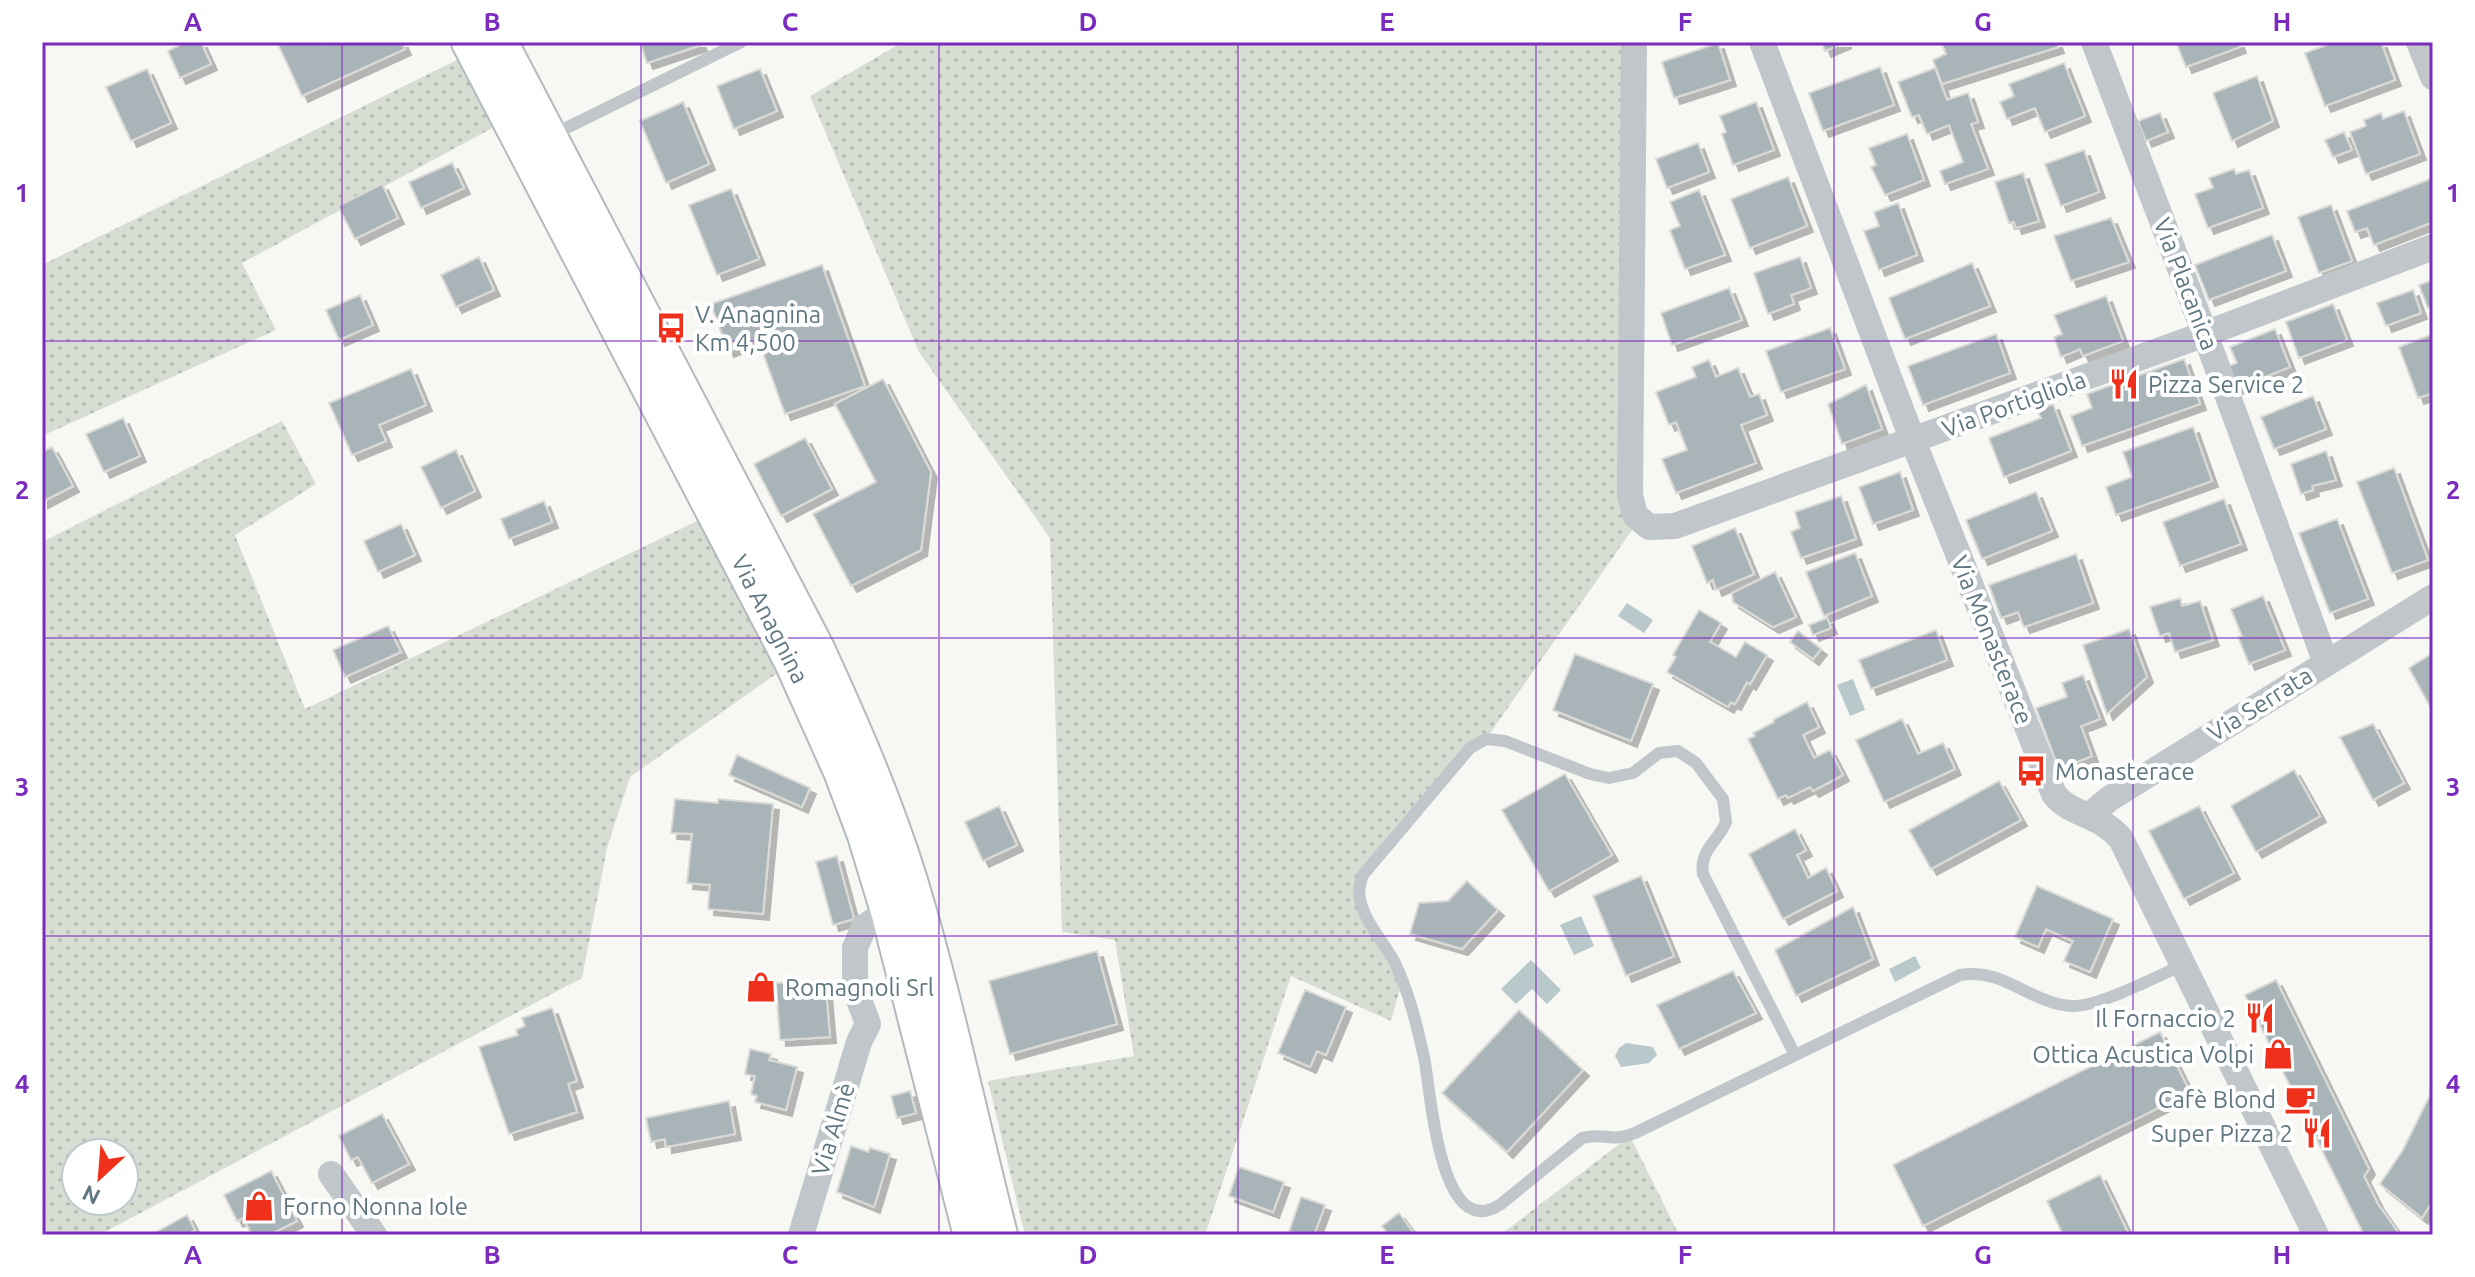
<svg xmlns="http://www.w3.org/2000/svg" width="2475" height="1277" font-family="Ubuntu,sans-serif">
<defs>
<pattern id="grass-dots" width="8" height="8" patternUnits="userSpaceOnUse" patternTransform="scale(2)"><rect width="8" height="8" fill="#d8ddd3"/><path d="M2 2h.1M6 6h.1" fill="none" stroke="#b3b8b1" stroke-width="1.8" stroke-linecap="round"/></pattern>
<filter id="shadow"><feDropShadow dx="6" dy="6" stdDeviation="0" flood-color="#0004"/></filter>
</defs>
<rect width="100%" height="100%" fill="#f7f7f4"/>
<g fill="url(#grass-dots)" fill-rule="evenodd">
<polygon points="903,42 1634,42 1639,520 1486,739 1366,870 1359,892 1403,978 1391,1021 1291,976 1205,1235 1025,1235 988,1081 1134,1056 1115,940 1062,932 1050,538 919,352 810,96"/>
<polygon points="475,51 509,119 242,263 276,330 42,436 42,265"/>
<path d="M 282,421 L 316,484 L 235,535 L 305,709 L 716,512 L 793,662 L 630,777 L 607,848 L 582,978 L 99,1235 L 42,1235 L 42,542 ZM 76,1153 L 124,1153 L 124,1201 L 76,1201 Z"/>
<polygon points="1630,1136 1679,1235 1500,1235"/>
</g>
<g fill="#b8c8cb">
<polygon points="1627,603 1653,620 1644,633 1618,616"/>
<polygon points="1853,679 1865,710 1850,716 1837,685"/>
<polygon points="1581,916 1594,946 1574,955 1560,925"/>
<polygon points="1915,956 1921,968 1895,982 1889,969"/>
<polygon points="1531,960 1561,990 1547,1004 1532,989 1516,1004 1501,989"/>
<polygon points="1626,1043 1653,1047 1657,1055 1649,1063 1621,1067 1615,1056 1619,1048"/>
</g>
<g fill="#a8b4b8" stroke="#d9d9d6" stroke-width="2" filter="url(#shadow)">
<polygon points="186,42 201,42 211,64 180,78 168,51"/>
<polygon points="277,42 323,42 325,45 332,42 402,42 405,49 302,96"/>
<polygon points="640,42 700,42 701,45 647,63"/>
<polygon points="1822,42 1846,42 1825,51"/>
<polygon points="1941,42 2056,42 2058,47 1942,84 1933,60 1946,54"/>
<polygon points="2176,42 2238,42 2240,47 2186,67"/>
<polygon points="2335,42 2381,42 2395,80 2325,106 2305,53"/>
<polygon points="1718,43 1730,80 1674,98 1662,62"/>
<polygon points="2064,63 2085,116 2045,132 2035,108 2007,119 2000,102 2014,96 2009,84"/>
<polygon points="1880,67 1894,105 1823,131 1809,93"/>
<polygon points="1935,68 1947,100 1968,93 1978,122 1971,124 1988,169 1945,184 1940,171 1963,162 1949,125 1927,134 1919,115 1912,117 1898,82"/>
<polygon points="147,69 171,123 131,141 106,87"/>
<polygon points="760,69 777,111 734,129 717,86"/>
<polygon points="2257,76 2273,121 2232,141 2213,93"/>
<polygon points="683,102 709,164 666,183 640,121"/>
<polygon points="1756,102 1774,150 1733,165 1722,134 1726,132 1720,116"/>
<polygon points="2404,111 2420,154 2366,174 2350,132 2366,126 2364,120 2381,113 2383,119"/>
<polygon points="2160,113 2168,132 2146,141 2138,121"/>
<polygon points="2344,132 2352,150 2333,157 2325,140"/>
<polygon points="1907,134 1924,180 1885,195 1871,167 1876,165 1869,148"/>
<polygon points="1698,143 1709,172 1667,188 1656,159"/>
<polygon points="2084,150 2099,192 2061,206 2045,164"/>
<polygon points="452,163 464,188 421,208 409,182"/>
<polygon points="2234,169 2236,174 2249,170 2263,208 2208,228 2195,194 2213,188 2209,178"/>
<polygon points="2023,173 2039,221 2016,228 2014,222 2009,223 1995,182"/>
<polygon points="1788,177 1807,226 1750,248 1731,199"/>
<polygon points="2433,178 2433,222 2374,245 2367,228 2355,232 2347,211"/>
<polygon points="382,184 398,218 355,239 338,206"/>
<polygon points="731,189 759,259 717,275 689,205"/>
<polygon points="1699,190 1725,255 1685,269 1670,230 1680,226 1670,202"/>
<polygon points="1898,203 1917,255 1879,270 1864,231 1879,226 1874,212"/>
<polygon points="2331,205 2352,261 2319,273 2298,217"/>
<polygon points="2111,218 2129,262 2071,281 2054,236"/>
<polygon points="2272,235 2286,271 2209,300 2195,265"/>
<polygon points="479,257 494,290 456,307 441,275"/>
<polygon points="1800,257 1811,288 1791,295 1794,304 1768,314 1754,273"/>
<polygon points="1972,263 1990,306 1905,339 1889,298"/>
<polygon points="822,265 865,386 785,414 758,339 728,351 711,304"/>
<polygon points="2433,280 2433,306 2428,308 2419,285"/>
<polygon points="1729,288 1742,320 1672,345 1661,313"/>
<polygon points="2413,290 2421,313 2386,326 2377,303"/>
<polygon points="360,295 373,325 339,340 326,310"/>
<polygon points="2106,296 2123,341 2083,356 2080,349 2061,357 2054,337 2062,334 2054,315"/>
<polygon points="2333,304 2347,340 2299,358 2286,322"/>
<polygon points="1830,328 1845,369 1781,392 1766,351"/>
<polygon points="2275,329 2290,367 2237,388 2229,366 2237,363 2230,347"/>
<polygon points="1996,334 2010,373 1923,405 1908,366"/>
<polygon points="2433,334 2433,393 2418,398 2399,347"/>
<polygon points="2184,359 2200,404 2082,446 2071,416 2092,408 2087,394"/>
<polygon points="1709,360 1716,377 1738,368 1750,397 1759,394 1767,415 1741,425 1756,463 1676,493 1662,459 1687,450 1676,422 1669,425 1656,392 1696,377 1692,367"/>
<polygon points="411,369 426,405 379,425 386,441 352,455 329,403"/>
<polygon points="883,379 931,472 921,550 851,586 813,514 876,482 835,404"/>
<polygon points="1866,385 1882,429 1842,444 1828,404"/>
<polygon points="2313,396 2326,429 2274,449 2261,417"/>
<polygon points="2053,404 2071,451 2004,477 1989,438 2041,418 2037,410"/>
<polygon points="123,418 140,456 104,472 86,434"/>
<polygon points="2193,427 2212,481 2116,515 2106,487 2132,477 2123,452"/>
<polygon points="805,438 832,489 781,516 754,464"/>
<polygon points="52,447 73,486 42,502 42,452"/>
<polygon points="456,450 475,491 441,508 421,467"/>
<polygon points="2326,451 2336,480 2312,486 2313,490 2301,494 2291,464"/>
<polygon points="2394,468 2428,560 2392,573 2357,482"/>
<polygon points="1900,472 1913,510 1873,524 1859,487"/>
<polygon points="2036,492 2052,531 1982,559 1966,520"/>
<polygon points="1841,496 1856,539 1801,558 1791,532 1800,528 1795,512"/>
<polygon points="2224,499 2241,544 2180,566 2163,522"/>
<polygon points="544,501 552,522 509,539 501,519"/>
<polygon points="2337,519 2368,599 2330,613 2299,533"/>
<polygon points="401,524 415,555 378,572 364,541"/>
<polygon points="1735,528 1754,574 1716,590 1713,580 1707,583 1692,546"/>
<polygon points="1855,553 1872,596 1824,616 1806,572"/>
<polygon points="2076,554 2093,603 2024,627 2018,612 2001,618 1989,585"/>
<polygon points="1775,572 1796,617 1773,627 1733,602 1732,593"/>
<polygon points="2263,596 2285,650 2249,664 2238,637 2242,636 2231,609"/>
<polygon points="2180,598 2182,606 2200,601 2213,640 2175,652 2169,633 2160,636 2150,607"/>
<polygon points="1699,610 1721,623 1710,642 1736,657 1745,642 1767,655 1750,684 1747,682 1735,704 1731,702 1728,707 1667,672 1676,657 1673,655"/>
<polygon points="1827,618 1831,628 1813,635 1809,625"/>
<polygon points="388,626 401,652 345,677 333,650"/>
<polygon points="2129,629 2147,677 2107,714 2083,645"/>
<polygon points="1936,630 1947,660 1871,689 1859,660"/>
<polygon points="1798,631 1821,649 1813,659 1790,642"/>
<polygon points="2433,653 2433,712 2409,668"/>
<polygon points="1575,654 1653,684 1631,741 1553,710"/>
<polygon points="2083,675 2100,719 2081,726 2092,756 2059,769 2036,708 2067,697 2062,683"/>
<polygon points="1807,702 1819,727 1803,735 1814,758 1830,750 1843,775 1813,791 1810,787 1788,798 1786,795 1778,799 1748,739 1755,736 1753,733 1774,722 1773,720"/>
<polygon points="1902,719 1918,754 1943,743 1955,769 1884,802 1856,740"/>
<polygon points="2373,724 2404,783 2373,800 2340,737"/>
<polygon points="737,755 810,788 802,807 729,775"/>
<polygon points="2294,770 2320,816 2256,852 2231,806"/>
<polygon points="1565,774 1612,855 1549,891 1502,810"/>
<polygon points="1999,781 2021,820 1931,869 1909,830"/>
<polygon points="675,799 718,803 718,799 773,804 763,914 708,909 710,885 687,883 692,834 671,833"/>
<polygon points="999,806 1017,845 983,861 965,822"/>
<polygon points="2199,806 2234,873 2184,899 2149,831"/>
<polygon points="1795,829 1806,850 1797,855 1808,878 1826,868 1837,891 1783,919 1749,854"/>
<polygon points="837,856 854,919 833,925 816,862"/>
<polygon points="1641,876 1674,956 1626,976 1593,896"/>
<polygon points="1467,881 1498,910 1462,949 1410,934 1419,903 1448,901"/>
<polygon points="2037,886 2113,919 2090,972 2064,961 2073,941 2046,929 2038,947 2015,937"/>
<polygon points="1853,907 1873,959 1796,996 1775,950"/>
<polygon points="1097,951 1117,1024 1010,1054 989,981"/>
<polygon points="1733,971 1756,1013 1679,1049 1657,1005"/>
<polygon points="825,980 830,1037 780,1040 776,983"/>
<polygon points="2276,980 2369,1169 2364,1176 2378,1204 2400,1235 2364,1235 2245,995"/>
<polygon points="1305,990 1346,1007 1326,1055 1317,1051 1310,1067 1278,1053"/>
<polygon points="552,1008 577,1081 568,1084 577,1112 509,1134 479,1047 518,1035 516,1030 525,1026 522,1018"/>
<polygon points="1519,1010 1583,1070 1507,1152 1442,1093"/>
<polygon points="2160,1032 2190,1092 1923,1226 1893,1165"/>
<polygon points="750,1049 771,1054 769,1060 797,1067 786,1110 755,1102 757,1096 751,1094 755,1076 745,1074"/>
<polygon points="2433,1089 2433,1200 2422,1218 2380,1184 2403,1150"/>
<polygon points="910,1091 916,1113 897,1118 891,1096"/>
<polygon points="729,1101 735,1134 666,1147 665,1139 651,1142 646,1118"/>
<polygon points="382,1114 409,1164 372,1183 358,1157 351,1160 339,1136"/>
<polygon points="851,1146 868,1152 870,1148 890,1154 874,1207 837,1192"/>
<polygon points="1239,1167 1284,1182 1273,1212 1229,1196"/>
<polygon points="271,1171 297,1221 269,1235 252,1235 243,1218 237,1221 224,1195"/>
<polygon points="2100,1175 2129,1235 2063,1235 2047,1201"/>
<polygon points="1301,1197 1325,1205 1314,1235 1289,1232"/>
<polygon points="1399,1213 1415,1235 1389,1235 1382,1226"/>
<polygon points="187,1215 195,1230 190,1233 192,1235 151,1235"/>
</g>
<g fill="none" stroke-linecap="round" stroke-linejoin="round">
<g stroke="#b2babe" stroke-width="40">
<g id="secondary">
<polyline points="470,42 793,662 842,771 866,835 889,911 972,1235"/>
<path d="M 499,42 L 816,649 C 851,725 884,801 909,881 C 944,997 969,1117 999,1235"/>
</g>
</g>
<g stroke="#c0c6c9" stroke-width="12">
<polyline points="552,135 741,42"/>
<path d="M 1795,1055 L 1703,874 C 1699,850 1718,842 1726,822 L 1723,799 L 1696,763 L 1678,751 L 1659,753 L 1633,773 L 1609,778 L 1590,774 L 1505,741 L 1486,739 L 1470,748 L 1363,875 C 1360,883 1358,890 1360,899 C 1365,923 1384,942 1395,963 C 1409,992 1417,1026 1424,1057 C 1431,1090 1439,1246 1501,1204 L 1582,1138 C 1603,1132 1611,1143 1635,1133 L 1960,975 C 2003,967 2031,1004 2072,1006 C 2099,1007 2157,976 2183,965"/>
</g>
<g stroke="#c0c6c9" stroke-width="26">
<polyline points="1634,42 1630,495 1635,515 1649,527 1675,526 2205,334 2433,247"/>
<path d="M 1762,42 L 1913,441 L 2054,794 C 2069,815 2099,813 2121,839 L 2316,1235"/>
<polyline points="2094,42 2205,334 2326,663"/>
<polyline points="2419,42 2433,77"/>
<polyline points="2090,815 2109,799 2433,597"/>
<polyline points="331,1174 374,1235"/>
<polyline points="801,1235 859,1042 868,1024 855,989 855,948 864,927 889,911"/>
</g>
<use href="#secondary" stroke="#fff" stroke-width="36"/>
</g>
<path fill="none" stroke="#7b2cbf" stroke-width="2" stroke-opacity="0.55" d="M 342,42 L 342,1235M 641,42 L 641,1235M 939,42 L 939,1235M 1238,42 L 1238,1235M 1536,42 L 1536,1235M 1834,42 L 1834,1235M 2133,42 L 2133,1235M 42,341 L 2433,341M 42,638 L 2433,638M 42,936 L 2433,936"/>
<defs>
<g id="bus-bare" transform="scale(2.4)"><path d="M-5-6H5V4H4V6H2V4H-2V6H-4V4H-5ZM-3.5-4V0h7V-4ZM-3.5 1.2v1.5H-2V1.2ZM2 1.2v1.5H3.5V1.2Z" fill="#ef311c" stroke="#fff" stroke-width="2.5" paint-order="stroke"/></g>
<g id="restaurant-bare" transform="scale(2.4)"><path d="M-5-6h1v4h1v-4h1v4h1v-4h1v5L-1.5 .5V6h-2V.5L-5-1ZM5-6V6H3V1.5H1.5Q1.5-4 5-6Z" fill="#ef311c" stroke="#fff" stroke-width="2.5" paint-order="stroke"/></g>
<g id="shop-bare" transform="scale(2.4)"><path d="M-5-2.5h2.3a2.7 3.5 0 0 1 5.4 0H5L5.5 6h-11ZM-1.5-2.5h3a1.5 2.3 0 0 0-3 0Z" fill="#ef311c" stroke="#fff" stroke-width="2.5" paint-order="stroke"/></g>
<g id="cafe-bare" transform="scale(2.4)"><path d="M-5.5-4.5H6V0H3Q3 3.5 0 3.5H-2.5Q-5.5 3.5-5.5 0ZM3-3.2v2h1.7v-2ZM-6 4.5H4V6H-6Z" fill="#ef311c" stroke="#fff" stroke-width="2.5" paint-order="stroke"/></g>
</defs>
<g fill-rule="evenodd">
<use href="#bus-bare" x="671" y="328"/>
<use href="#restaurant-bare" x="2124" y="384"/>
<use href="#bus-bare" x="2031" y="771"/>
<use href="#shop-bare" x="761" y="987"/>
<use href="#restaurant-bare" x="2260" y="1018"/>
<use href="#shop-bare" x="2278" y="1054"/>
<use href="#cafe-bare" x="2300" y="1099"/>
<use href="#restaurant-bare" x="2317" y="1133"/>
<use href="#shop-bare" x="259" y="1206"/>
</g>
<g text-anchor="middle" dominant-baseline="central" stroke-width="8" stroke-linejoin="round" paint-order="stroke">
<g font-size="24" fill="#607781" stroke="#fff">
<text transform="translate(2186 284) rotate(69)">Via Placanica</text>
<text transform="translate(2014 404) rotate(-20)">Via Portigliola</text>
<text transform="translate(770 619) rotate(63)">Via Anagnina</text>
<text transform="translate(1992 640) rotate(68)">Via Monasterace</text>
<text transform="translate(2260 704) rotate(-32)">Via Serrata</text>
<text transform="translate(833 1129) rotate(-73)">Via Almè</text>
</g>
<g font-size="24" fill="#607781" stroke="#fff" text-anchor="start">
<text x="695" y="314">V. Anagnina<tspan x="695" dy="28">Km 4,500</tspan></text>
<text x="2148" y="384">Pizza Service 2</text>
<text x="2055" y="771">Monasterace</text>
<text x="785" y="987">Romagnoli Srl</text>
<text x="2236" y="1018" text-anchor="end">Il Fornaccio 2</text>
<text x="2254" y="1054" text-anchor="end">Ottica Acustica Volpi</text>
<text x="2276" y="1099" text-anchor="end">Cafè Blond</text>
<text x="2293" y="1133" text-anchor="end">Super Pizza 2</text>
<text x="283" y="1206">Forno Nonna Iole</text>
</g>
</g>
<rect width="2475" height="1277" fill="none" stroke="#ffffff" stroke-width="88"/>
<g transform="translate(100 1177) rotate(206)"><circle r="38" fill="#ffffff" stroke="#bfc9cd" stroke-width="2"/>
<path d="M0-6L14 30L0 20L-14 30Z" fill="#ef311c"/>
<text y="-12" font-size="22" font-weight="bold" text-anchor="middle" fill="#607781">N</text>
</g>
<rect x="44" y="44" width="2387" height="1189" fill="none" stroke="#7b2cbf" stroke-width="3"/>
<g font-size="26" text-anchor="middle" font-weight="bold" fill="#7b2cbf">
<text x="193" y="31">A</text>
<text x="492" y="31">B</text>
<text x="790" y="31">C</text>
<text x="1088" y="31">D</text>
<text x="1387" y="31">E</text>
<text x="1685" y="31">F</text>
<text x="1983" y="31">G</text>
<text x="2282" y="31">H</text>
<text x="22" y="202">1</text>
<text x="2453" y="202">1</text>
<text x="22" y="499">2</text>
<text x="2453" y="499">2</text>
<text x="22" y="796">3</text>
<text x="2453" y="796">3</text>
<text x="22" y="1093">4</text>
<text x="2453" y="1093">4</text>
<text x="193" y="1264">A</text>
<text x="492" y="1264">B</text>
<text x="790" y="1264">C</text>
<text x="1088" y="1264">D</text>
<text x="1387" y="1264">E</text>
<text x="1685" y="1264">F</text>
<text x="1983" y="1264">G</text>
<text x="2282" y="1264">H</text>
</g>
</svg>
